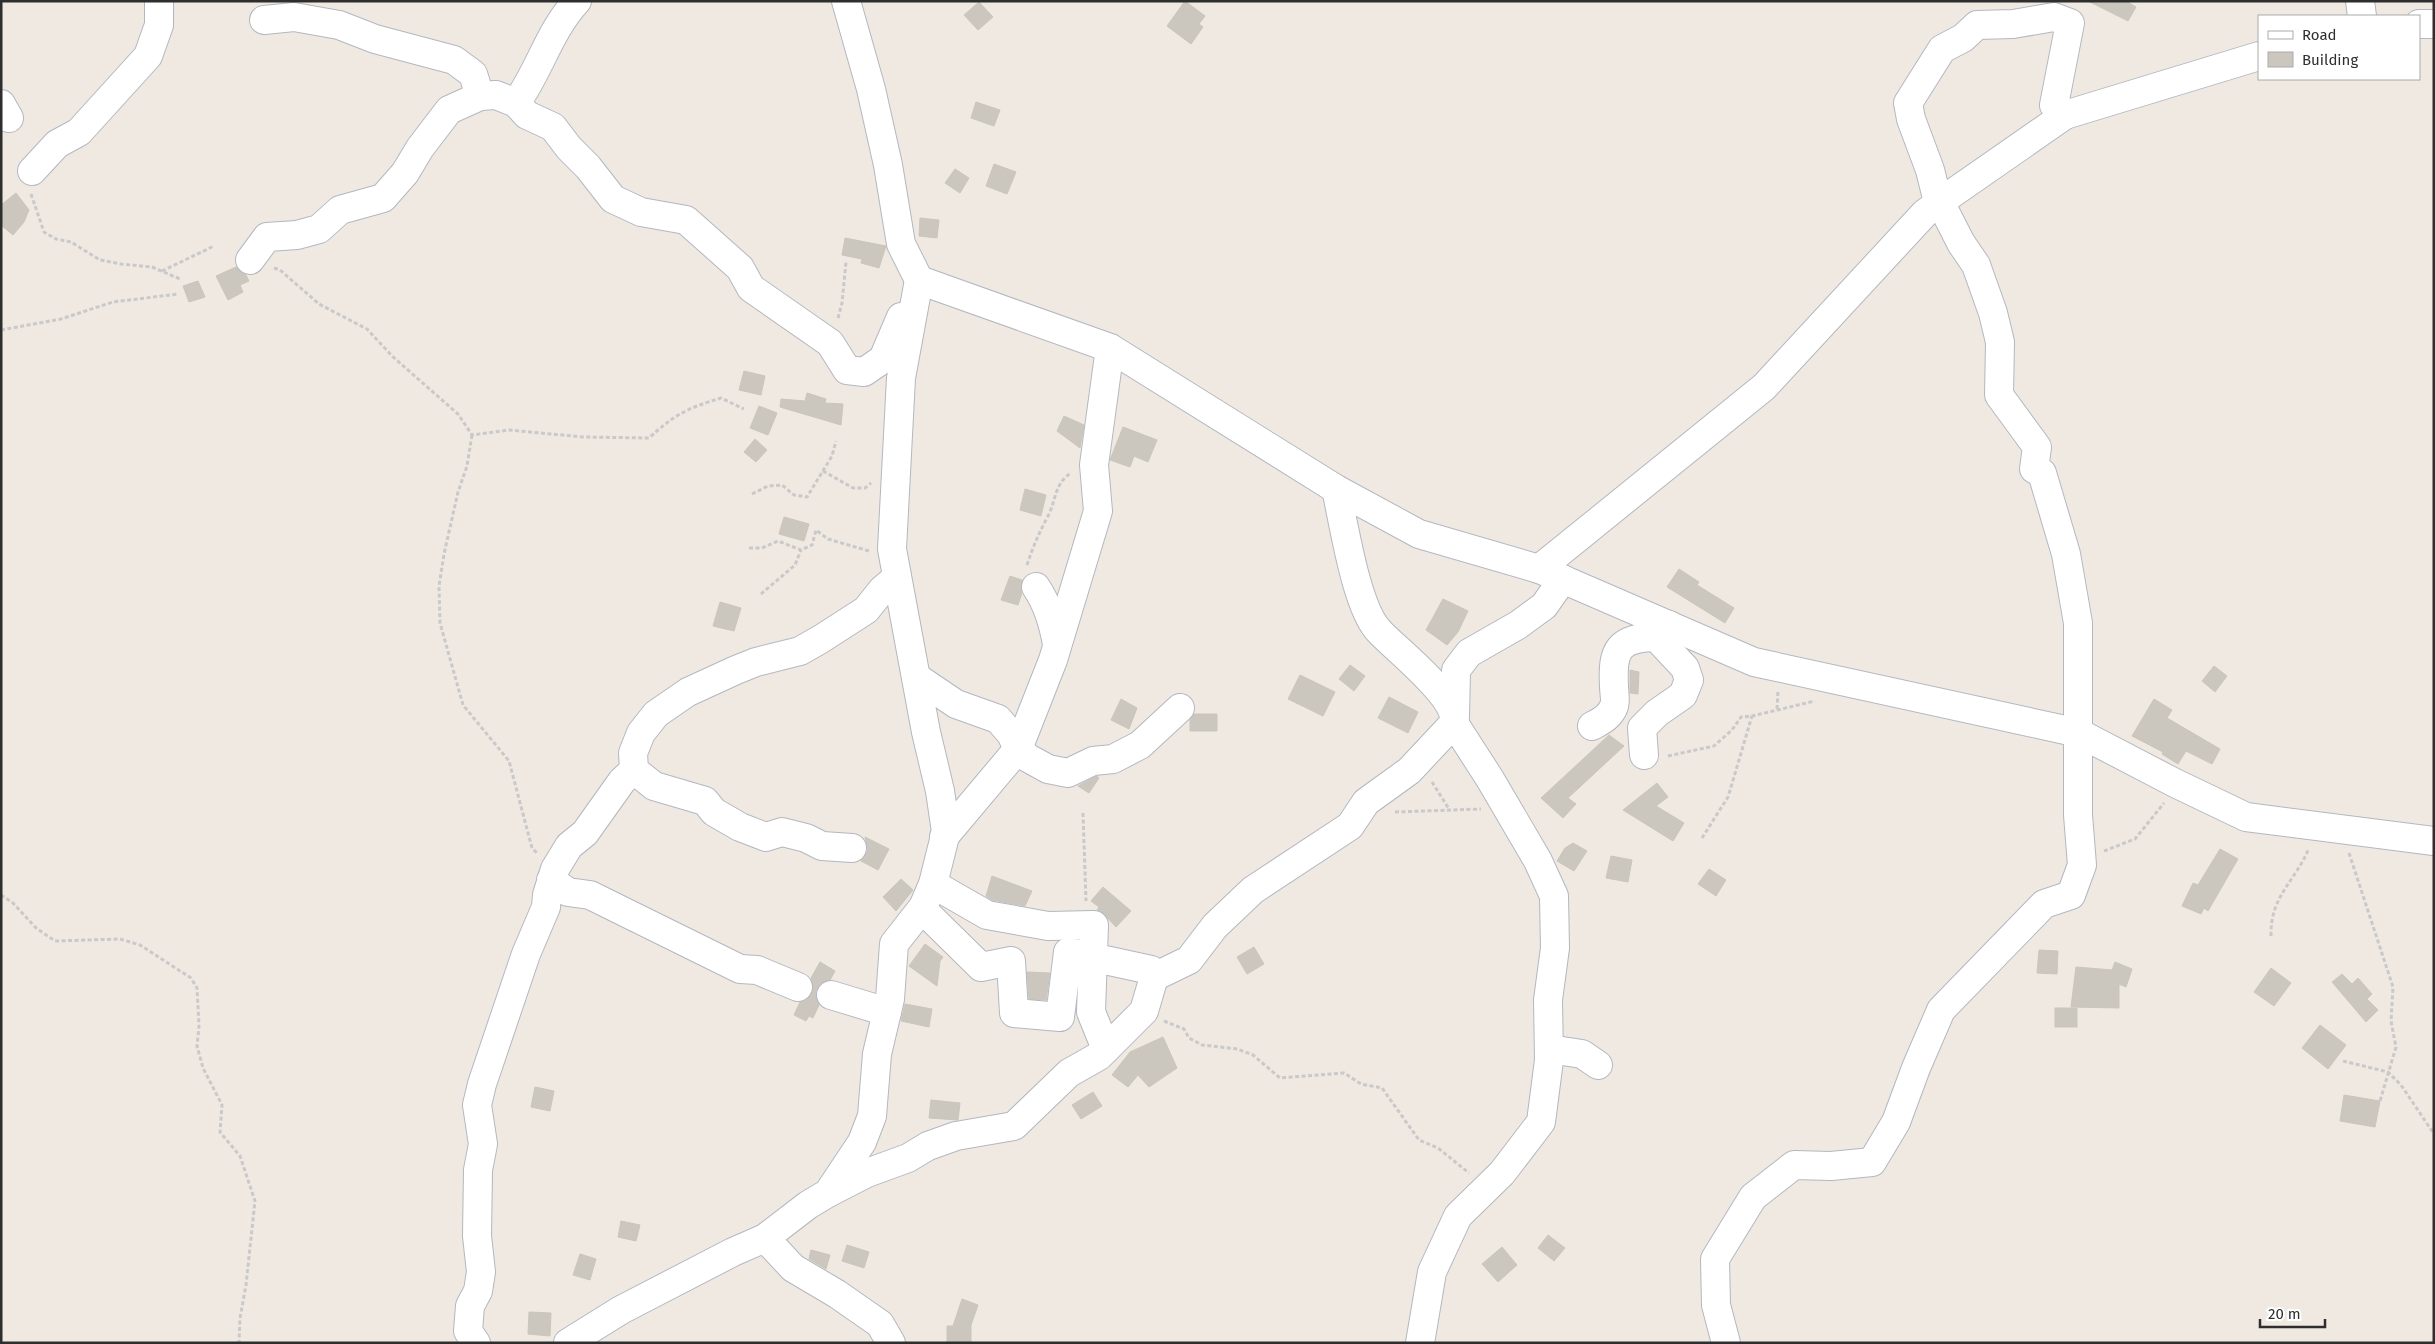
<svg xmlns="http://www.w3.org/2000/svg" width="2435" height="1344" font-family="'Fira Sans',sans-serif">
<rect width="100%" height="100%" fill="#efe9e1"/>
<g fill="#cbc7bf" stroke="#cbc5ba">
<polygon points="1185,1 1205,16 1199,24 1203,27 1191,44 1167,26"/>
<polygon points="2088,1 2126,1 2136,7 2128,21"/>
<polygon points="979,2 993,17 978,30 964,15"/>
<polygon points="976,102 1000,110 994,126 971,118"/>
<polygon points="994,164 1016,172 1007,194 986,186"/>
<polygon points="955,169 969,178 960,193 945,183"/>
<polygon points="16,193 29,210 24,222 13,235 1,225 1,205"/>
<polygon points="920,218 939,220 937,238 919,236"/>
<polygon points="845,238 886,246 879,268 861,263 862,259 842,255"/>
<polygon points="236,267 246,275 249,281 240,285 243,292 228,300 216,276"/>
<polygon points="198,281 205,297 189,302 183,286"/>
<polygon points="744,371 765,376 761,395 739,390"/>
<polygon points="807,393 826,399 825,403 843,404 841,425 780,407 781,399 805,401"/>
<polygon points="759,406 777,413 768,435 750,428"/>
<polygon points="1064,416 1084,425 1080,448 1057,431"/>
<polygon points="1123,427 1157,440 1148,462 1134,456 1130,467 1110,460"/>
<polygon points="755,439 767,450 756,462 744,452"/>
<polygon points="1025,489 1046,495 1041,516 1020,510"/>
<polygon points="784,517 809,524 804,541 779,534"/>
<polygon points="1679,569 1699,582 1697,585 1734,608 1725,623 1667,587"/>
<polygon points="1010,576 1022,580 1022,593 1018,605 1001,600"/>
<polygon points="1443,599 1468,611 1458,632 1447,645 1426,630"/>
<polygon points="720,602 741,608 734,631 713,626"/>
<polygon points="1350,665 1365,676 1354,691 1339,679"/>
<polygon points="2214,666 2227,676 2215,692 2202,681"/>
<polygon points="1630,670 1639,672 1638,694 1630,693"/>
<polygon points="1300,675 1335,692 1323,716 1288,699"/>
<polygon points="1389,697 1418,712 1408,733 1378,718"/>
<polygon points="1121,699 1137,708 1129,729 1111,720"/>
<polygon points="2154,699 2172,710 2167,718 2220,749 2212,764 2186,751 2178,764 2162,754 2163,752 2132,736"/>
<polygon points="1194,714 1217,714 1217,731 1190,731 1190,720"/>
<polygon points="1609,735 1624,746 1568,798 1576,804 1563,818 1541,798"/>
<polygon points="1097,776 1099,778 1089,793 1078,786"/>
<polygon points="1657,783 1668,797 1656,806 1684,823 1673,841 1623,810"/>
<polygon points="865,837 889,849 878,870 861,861 868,850"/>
<polygon points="1573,843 1587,851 1574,871 1557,861 1565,848"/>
<polygon points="2220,849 2238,859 2208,911 2204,908 2201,914 2182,906 2193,883 2198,885"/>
<polygon points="1611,856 1632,860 1628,882 1606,878"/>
<polygon points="1709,869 1726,880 1716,896 1698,884"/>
<polygon points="992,876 1032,891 1025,906 992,900 986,896"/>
<polygon points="901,879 913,890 896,911 883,897"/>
<polygon points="1103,887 1131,911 1116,927 1102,912 1097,910 1099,907 1091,901"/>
<polygon points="925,944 943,957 940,961 937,986 909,966"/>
<polygon points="1254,947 1264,964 1247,974 1237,957"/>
<polygon points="2039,950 2058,951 2057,974 2037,973"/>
<polygon points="820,962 835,971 830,980 821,983 816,990 816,998 819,1005 813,1018 809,1016 806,1021 794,1015 800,1002 807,1000 812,993 813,985 811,978"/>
<polygon points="2115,962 2132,969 2126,987 2119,984 2119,1008 2071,1007 2076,967 2112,970"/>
<polygon points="2271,968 2291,983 2274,1006 2254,992"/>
<polygon points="1027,972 1050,973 1046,1000 1029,999"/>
<polygon points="2342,974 2352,984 2358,978 2372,994 2367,999 2378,1010 2366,1022 2332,982"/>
<polygon points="905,1004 932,1009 929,1027 901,1021"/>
<rect x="2055" y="1008" width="22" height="19"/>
<polygon points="2320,1025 2346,1045 2328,1069 2302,1048"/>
<polygon points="1163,1037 1177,1068 1149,1087 1138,1075 1128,1087 1112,1075 1130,1052"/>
<polygon points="535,1087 554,1091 550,1111 531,1107"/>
<polygon points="1093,1092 1102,1106 1081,1119 1072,1105"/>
<polygon points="2344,1095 2380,1101 2375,1127 2340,1121"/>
<polygon points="931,1100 960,1103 958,1120 929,1118"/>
<polygon points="621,1221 640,1225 636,1241 618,1237"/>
<polygon points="1548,1235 1565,1248 1554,1261 1538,1248"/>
<polygon points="847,1245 869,1252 864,1268 842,1261"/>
<polygon points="1502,1247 1517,1265 1498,1282 1482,1264"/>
<polygon points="811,1250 830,1255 826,1269 809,1259"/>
<polygon points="580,1254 596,1259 590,1280 573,1275"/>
<polygon points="962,1299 978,1305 971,1325 971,1343 947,1343 947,1326 953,1326"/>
<polygon points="529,1312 551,1313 550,1336 528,1334"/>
</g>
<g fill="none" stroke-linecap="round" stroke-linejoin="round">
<g stroke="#b4b7c1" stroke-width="30">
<g id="minor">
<polyline points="846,1 871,89 888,165 901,244 919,280 1110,348 1336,489 1419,534 1539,569 1754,662 2079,733 2175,783 2246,817 2434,841"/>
<polyline points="2360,1 2362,16"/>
<polyline points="264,20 294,17 339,25 375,39 454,60 473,74 480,96 496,95 516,103 527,115 553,127 569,148 588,167 613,199 641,212 686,220 740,268 751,288 830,343 847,370 864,372 883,359 901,317"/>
<polyline points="2419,24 2434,24"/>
<path d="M 516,103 C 539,72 549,31 577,1"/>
<polyline points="1,104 9,118"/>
<polyline points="32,171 57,144 79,132 148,56 159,25 159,1"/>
<polyline points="250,260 267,237 297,235 319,229 340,210 383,198 405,173 420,148 449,110 480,96"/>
<path d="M 1336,489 C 1344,524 1356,607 1379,631 C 1396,650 1458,696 1454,723 L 1490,779 L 1538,861 L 1554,896 L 1555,948 L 1548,1000 L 1549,1060 L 1541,1122 L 1502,1173 L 1458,1216 L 1432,1272 L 1420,1343"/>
<polyline points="1539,569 1764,387 1925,213 1940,202 2065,115 2259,56"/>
<path d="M 1036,587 C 1048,605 1053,623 1057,644"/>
<polyline points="916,677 956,704 998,719 1011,734 1018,749 1028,758 1048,769 1068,773 1093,761 1113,759 1140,745 1180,708"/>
<polyline points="1455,717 1456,670 1469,653 1518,625 1544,606 1563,579"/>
<path d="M 1592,726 C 1601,721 1610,717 1614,706 C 1616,701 1614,692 1614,686 C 1612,650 1618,638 1656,637 L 1669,625"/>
<polyline points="1644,755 1642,728 1657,713 1683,695 1689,680 1685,668 1656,637"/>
<polyline points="944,837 1018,749 1053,660 1098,511 1094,465 1110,348"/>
<polyline points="852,848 822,846 806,838 782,832 766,837 740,827 714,812 705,801 654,786 634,770 633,753 641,733 656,714 688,692 736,670 756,662 800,651 821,639 866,610 882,590 897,577"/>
<polyline points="551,880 568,892 590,895 740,969 757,970 798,987"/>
<polyline points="933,884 987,915 1048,926 1094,925 1091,1012 1106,1049"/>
<polyline points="1154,977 1189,960 1215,926 1253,890 1350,826 1366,802 1409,771 1454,723"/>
<polyline points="831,995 887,1012"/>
<polyline points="1549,1049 1582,1054 1598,1065"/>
<polyline points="830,1192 867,1173 908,1158 928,1146 956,1136 1014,1126 1069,1073 1099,1056 1144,1011 1154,977 1151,970 1068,952 1060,1017 1014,1013 1011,961 981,967 922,909"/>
<polyline points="765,1238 793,1268 837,1294 880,1324 891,1343"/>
<polyline points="476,1343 468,1331 470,1306 478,1291 481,1272 477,1236 478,1170 483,1144 477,1105 482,1084 526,954 546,907 547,895 555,869 569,846 585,833 622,781 634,770"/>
<polyline points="568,1343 621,1310 733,1252 765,1238 808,1205 828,1193 862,1142 872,1116 877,1054 890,999 894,944 923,907 933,884 946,832 940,791 926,732 892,549 901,378 919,280"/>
<polyline points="1726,1343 1716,1305 1715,1259 1753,1197 1794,1165 1831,1166 1872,1162 1896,1122 1916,1068 1941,1010 2044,904 2071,895 2082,865 2078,815 2078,623 2066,554 2042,473 2034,469 2037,447 1999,395 2000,342 1993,313 1976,265 1961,243 1936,194 1930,170 1911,119 1908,103 1942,49 1963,38 1977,25 2013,24 2054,17 2070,23 2054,105 2065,115"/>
</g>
</g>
<g stroke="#c9c9c9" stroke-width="3" stroke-dasharray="4 2.5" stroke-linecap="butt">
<polyline points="31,194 44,232 56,239 71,242 100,260 121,264 152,267 180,279"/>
<path d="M 274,268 L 280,270 L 319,304 L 367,329 L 392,356 L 458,414 L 472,435 L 509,430 L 583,437 L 649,438 C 675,414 688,408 721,398 L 744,409"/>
<polyline points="162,271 214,246"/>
<polyline points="838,318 842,303 846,262"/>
<polyline points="1,330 61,319 113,302 178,294"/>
<polyline points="472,435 467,466 458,492 444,554 439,586 440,623 463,705 509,761 532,848 538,854"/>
<polyline points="823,471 853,488 865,488 871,483"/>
<polyline points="752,494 768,486 782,485 794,495 807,497 832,456 836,441"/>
<polyline points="749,548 762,548 778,541 801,550 812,545 816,530 828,539 869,551"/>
<path d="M 1027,565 C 1033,546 1040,531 1049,514 C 1056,499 1055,483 1071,473"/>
<polyline points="761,594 795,565 801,550"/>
<polyline points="1777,709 1778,691"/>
<polyline points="1668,756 1714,746 1732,730 1741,717 1752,716 1815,701"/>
<polyline points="1432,782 1449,809"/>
<polyline points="1395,812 1481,809"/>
<polyline points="1083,813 1086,901"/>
<polyline points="1702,838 1728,797 1752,716"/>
<polyline points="2104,851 2135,839 2164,803"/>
<polyline points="2349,853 2393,987 2391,1021 2396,1047 2380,1101"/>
<polyline points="1,895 13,903 36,928 55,941 120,939 140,945 191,978 197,988 199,1026 197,1046 203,1068 222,1105 220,1132 240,1156 255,1201 246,1285 240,1318 239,1343"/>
<path d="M 2271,936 C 2270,896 2295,882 2309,848"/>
<polyline points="1164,1021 1184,1029 1189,1038 1202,1045 1237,1049 1253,1055 1280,1078 1344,1073 1361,1084 1382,1088 1419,1140 1438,1148 1469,1173"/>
<polyline points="2343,1061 2388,1072 2401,1085 2434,1134"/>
</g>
<use href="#minor" stroke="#fff" stroke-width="28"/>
</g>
<rect width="2435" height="1344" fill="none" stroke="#2e2e2e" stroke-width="5"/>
<rect x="2258" y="15" width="162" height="65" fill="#ffffff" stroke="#ababab"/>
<rect x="2268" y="31" width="25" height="8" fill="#ffffff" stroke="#ababab"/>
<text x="2302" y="40" font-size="15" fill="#2e2e2e">Road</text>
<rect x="2268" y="52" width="25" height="15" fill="#cbc7bf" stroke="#ababab"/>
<text x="2302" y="65" font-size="15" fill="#2e2e2e">Building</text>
<path d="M2260 1319v8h65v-8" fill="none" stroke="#2e2e2e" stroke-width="2.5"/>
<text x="2268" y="1319" font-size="15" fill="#2e2e2e" stroke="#ffffff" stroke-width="4" paint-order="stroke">20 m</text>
</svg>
